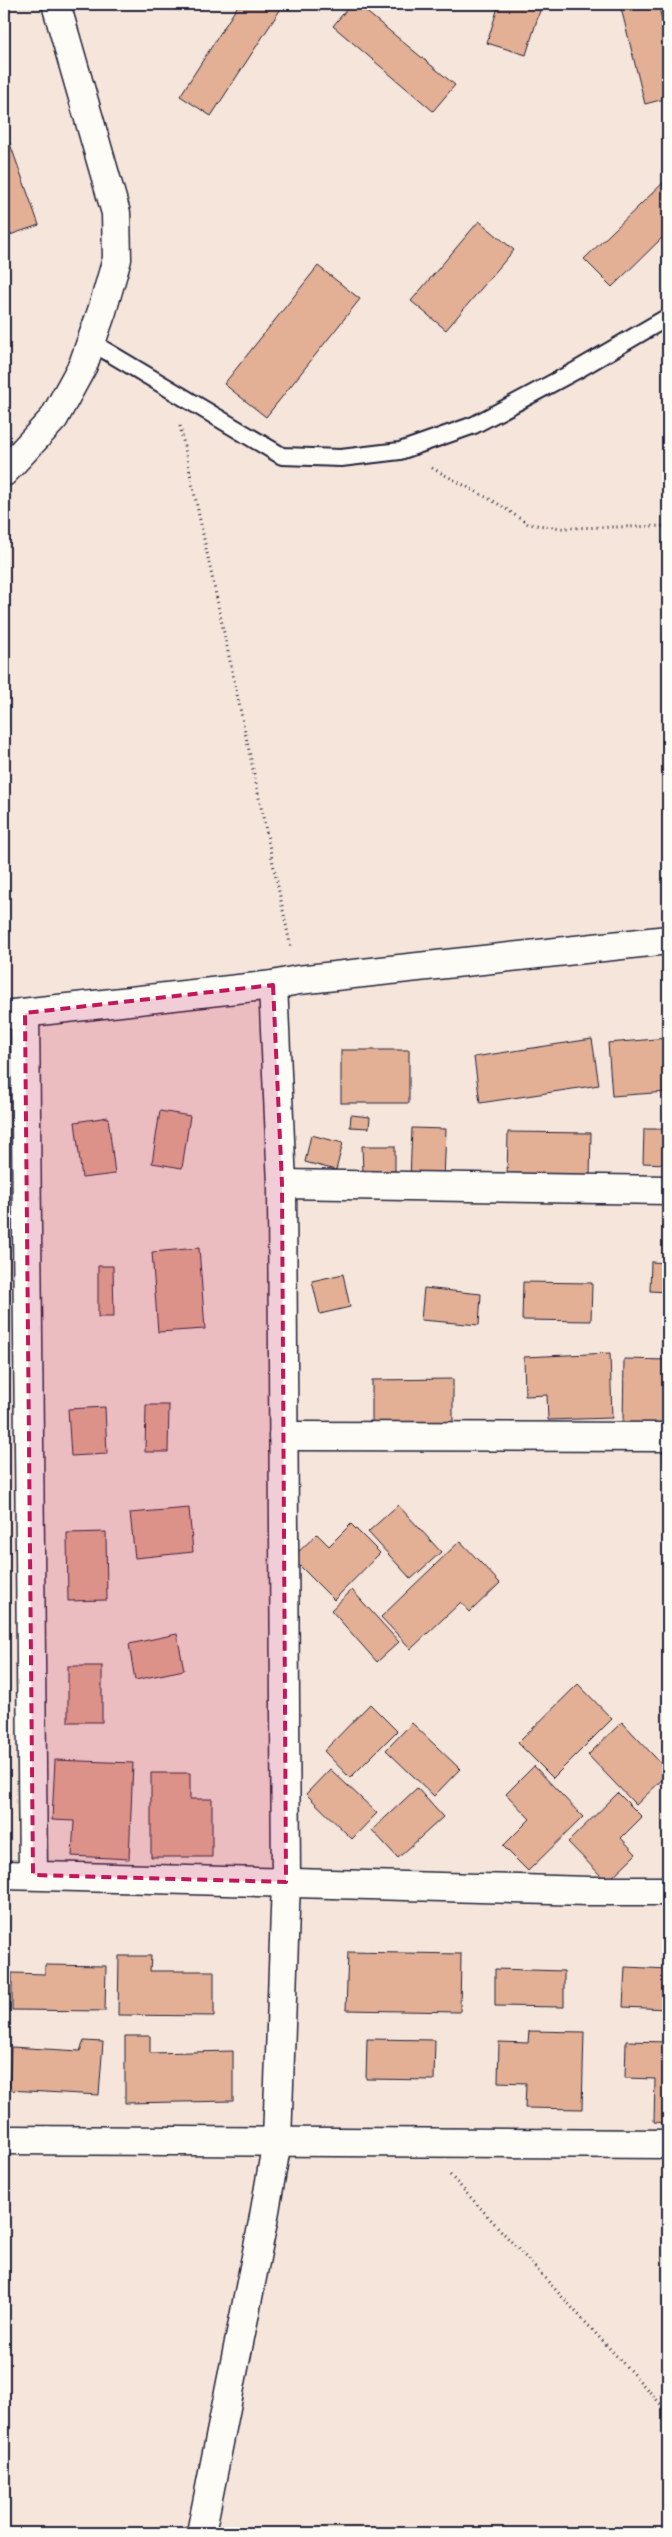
<svg xmlns="http://www.w3.org/2000/svg" width="672" height="2537" font-family="'Gochi Hand',sans-serif">
<rect width="100%" height="100%" fill="#f5e5da"/>
<filter id="ink" filterUnits="userSpaceOnUse"><feTurbulence type="fractalNoise" baseFrequency=".02" numOctaves="2"/><feDisplacementMap in="SourceGraphic" scale="10" xChannelSelector="R" yChannelSelector="G"/><feConvolveMatrix kernelMatrix="1 2 1 2 8 2 1 2 1" color-interpolation-filters="sRGB"/></filter>
<g filter="url(#ink)">
<g fill="#e3af95" stroke="#22223b">
<polygon points="239,4 284,4 211,116 180,96"/>
<polygon points="351,4 357,4 455,85 433,111 333,26"/>
<polygon points="499,4 542,4 526,55 487,43"/>
<polygon points="620,4 658,4 668,44 668,98 645,104"/>
<polygon points="4,127 39,225 4,237"/>
<polygon points="668,178 668,232 612,287 584,259"/>
<polygon points="479,221 514,250 446,330 411,301"/>
<polygon points="318,266 360,299 266,417 224,384"/>
<polygon points="668,1038 668,1092 612,1096 608,1043"/>
<polygon points="592,1039 599,1085 480,1103 474,1057"/>
<rect x="341" y="1050" width="68" height="53"/>
<polygon points="160,1111 190,1116 182,1168 152,1163"/>
<polygon points="351,1115 370,1117 369,1128 350,1127"/>
<polygon points="108,1117 115,1174 82,1178 75,1122"/>
<polygon points="412,1128 446,1129 444,1180 410,1179"/>
<polygon points="644,1129 668,1129 668,1164 643,1163"/>
<polygon points="508,1132 591,1133 590,1178 507,1178"/>
<polygon points="311,1135 343,1143 336,1170 305,1162"/>
<polygon points="362,1146 395,1146 395,1171 363,1172"/>
<polygon points="199,1248 205,1329 158,1332 152,1252"/>
<polygon points="651,1262 668,1263 668,1292 650,1291"/>
<polygon points="98,1266 113,1266 114,1317 98,1317"/>
<polygon points="343,1274 350,1307 320,1314 312,1281"/>
<polygon points="523,1282 592,1283 591,1321 522,1320"/>
<polygon points="424,1288 481,1294 479,1325 421,1320"/>
<polygon points="610,1353 612,1418 548,1420 547,1395 525,1396 524,1357"/>
<polygon points="624,1359 668,1360 668,1423 623,1423"/>
<polygon points="453,1379 453,1422 372,1422 372,1380"/>
<polygon points="146,1405 169,1405 168,1452 145,1452"/>
<polygon points="105,1407 107,1454 71,1456 68,1409"/>
<polygon points="398,1505 441,1552 411,1579 368,1532"/>
<polygon points="189,1508 193,1552 135,1558 130,1513"/>
<polygon points="351,1524 380,1553 334,1600 292,1558 317,1534 329,1546"/>
<polygon points="106,1532 107,1600 68,1601 67,1533"/>
<polygon points="460,1541 500,1583 470,1612 461,1602 411,1649 381,1617"/>
<polygon points="352,1590 399,1642 377,1662 331,1610"/>
<polygon points="177,1634 184,1670 135,1680 129,1644"/>
<rect x="68" y="1666" width="34" height="56"/>
<polygon points="578,1684 612,1719 553,1778 518,1743"/>
<polygon points="370,1704 397,1731 350,1778 324,1751"/>
<polygon points="622,1722 668,1771 668,1774 636,1805 588,1755"/>
<polygon points="412,1723 460,1769 434,1796 386,1750"/>
<polygon points="55,1760 133,1763 129,1859 72,1856 74,1821 52,1820"/>
<polygon points="534,1766 583,1817 528,1871 503,1846 530,1819 506,1794"/>
<polygon points="330,1769 377,1813 352,1839 306,1794"/>
<polygon points="151,1773 190,1773 190,1799 212,1799 212,1857 151,1857"/>
<polygon points="417,1788 443,1817 398,1858 372,1830"/>
<polygon points="618,1793 642,1817 621,1838 636,1854 607,1882 568,1842"/>
<polygon points="348,1952 461,1954 460,2012 346,2010"/>
<polygon points="119,1956 151,1956 150,1971 214,1971 214,2016 118,2015"/>
<polygon points="45,1965 106,1966 105,2011 12,2010 12,1973 45,1974"/>
<polygon points="625,1967 668,1969 668,2009 623,2007"/>
<polygon points="495,1969 564,1971 564,2007 495,2006"/>
<polygon points="529,2031 584,2032 582,2109 525,2108 526,2083 498,2082 499,2042 528,2043"/>
<polygon points="125,2036 150,2036 150,2053 233,2051 233,2101 125,2103"/>
<polygon points="367,2039 435,2040 434,2080 366,2079"/>
<polygon points="84,2041 103,2042 99,2095 9,2090 11,2047 80,2051"/>
<polygon points="626,2041 668,2042 668,2123 654,2122 655,2079 625,2078"/>
</g>
<g fill="none" stroke-linecap="round" stroke-linejoin="round">
<g stroke="#22223b" stroke-width="20">
<polyline id="service" points="91,342 282,456 341,458 400,451 474,425 577,370 668,317"/>
</g>
<g stroke="#22223b" stroke-width="31">
<g id="minor">
<polyline points="4,472 54,418 83,365 102,311 117,259 116,213 56,4"/>
<polyline points="25,1013 33,1875"/>
<polyline points="4,1015 273,985 298,980 668,940"/>
<polyline points="282,1184 668,1190"/>
<polyline points="283,1436 668,1437"/>
<polyline points="4,1875 589,1891 668,1891"/>
<polyline points="4,2140 668,2144"/>
<polyline points="201,2533 263,2222 277,2141 286,1882 282,1184 273,985"/>
</g>
</g>
<g stroke="#22223b" stroke-width="3" stroke-dasharray="1 4" stroke-linecap="butt">
<polyline points="180,426 291,948"/>
<polyline points="432,468 497,503 528,524 562,528 668,526"/>
<polyline points="450,2175 668,2412"/>
</g>
<use href="#service" stroke="#fdfcf7" stroke-width="16"/>
<use href="#minor" stroke="#fdfcf7" stroke-width="28"/>
</g>
</g>
<path fill="#c2185b" fill-opacity="0.2" stroke="#c2185b" stroke-width="4" stroke-dasharray="10 6" stroke-linejoin="round" d="M 273,985 L 282,1184 L 286,1882 L 33,1875 L 25,1013 Z"/>
<rect width="672" height="2537" fill="none" stroke="#fdfcf7" stroke-width="20"/>
<rect x="10" y="10" width="652" height="2517" fill="none" stroke="#22223b" stroke-width="2" filter="url(#ink)"/>
</svg>
